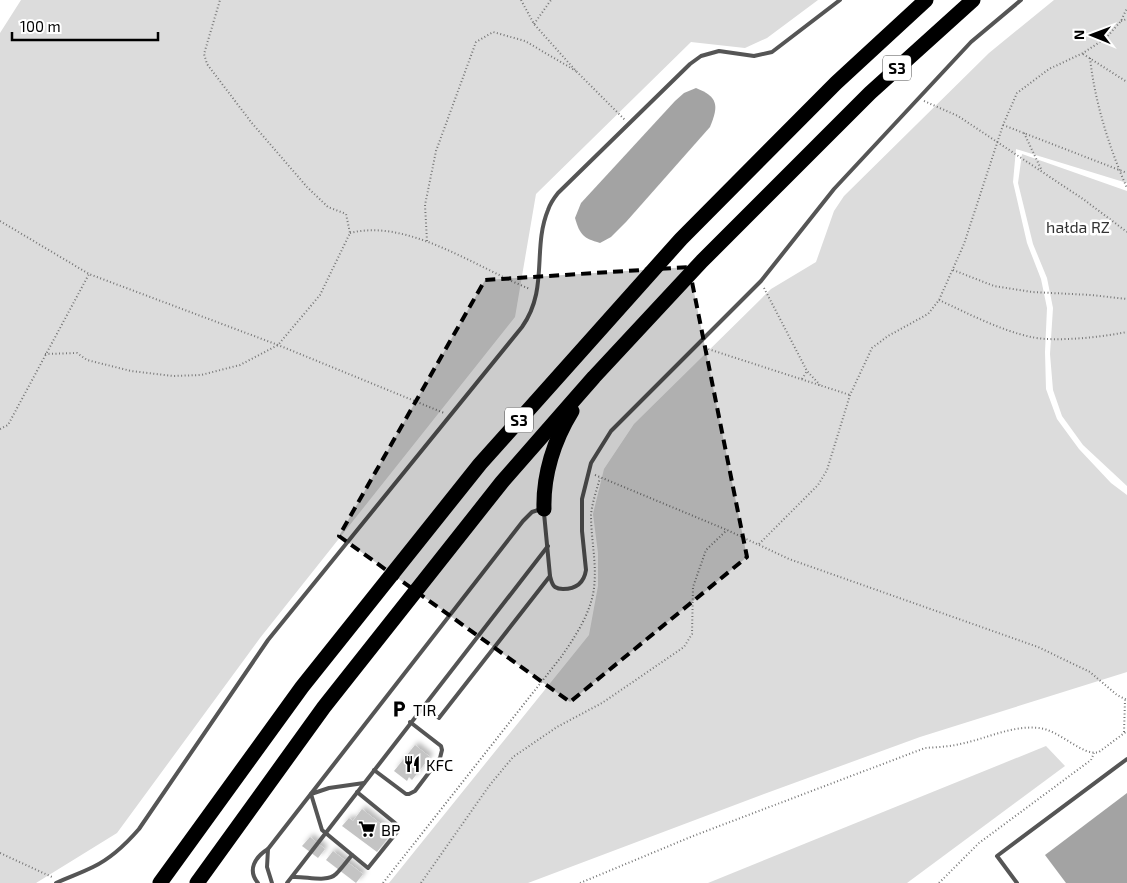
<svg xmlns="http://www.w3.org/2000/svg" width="1127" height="883" font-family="'Exo 2',sans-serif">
<defs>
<filter id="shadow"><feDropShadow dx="3.5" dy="-3.5" stdDeviation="2.5" flood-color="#0004"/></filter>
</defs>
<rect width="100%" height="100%" fill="#fff"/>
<g fill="#dcdcdc">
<polygon points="21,0 818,0 767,38 745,48 691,42 536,194 515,317 260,638 117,833 36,883 0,883 0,33"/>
<polygon points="1054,0 1127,0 1127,183 1016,149 1013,182 1027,243 1041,279 1047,308 1045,352 1046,389 1057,419 1079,449 1111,483 1127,495 1127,672 920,737 764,794 528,883 389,883 589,635 598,586 598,553 593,514 604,469 634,424 771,289 816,262 834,211 844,196 989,53"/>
<polygon points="1022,154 1127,191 1127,486 1083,445 1062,416 1053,390 1050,354 1053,308 1047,278 1033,244 1018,183"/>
<polygon points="1046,746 1065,766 907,883 708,883"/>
</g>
<g fill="#a3a3a3">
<path d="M 696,88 C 718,97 719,105 710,127 L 626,222 L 611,237 L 600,243 C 583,238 580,235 575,218 L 581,203 L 675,101 L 684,93 Z"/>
<polygon points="1127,793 1127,883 1066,883 1045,855"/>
</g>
<g fill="#c4c4c4" filter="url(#shadow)">
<polygon points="415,745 430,757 412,780 409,777 407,781 394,771"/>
<polygon points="362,809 392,833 377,852 342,826 349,818 353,821"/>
<polygon points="310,837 325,849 318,858 302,846"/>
<polygon points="333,851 363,874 356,883 326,860"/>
</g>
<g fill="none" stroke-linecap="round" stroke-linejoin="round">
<g stroke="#777" stroke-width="2" stroke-dasharray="1 2.5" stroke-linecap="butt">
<polyline points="521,0 534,24 576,71 625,120"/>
<polyline points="1121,21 1127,19"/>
<polyline points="534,24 551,0"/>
<polyline points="1083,54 1127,82"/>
<path d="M 1090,58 C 1095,103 1109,147 1127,188"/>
<polyline points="924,101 958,116 1083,199 1127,232"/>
<polyline points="1003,125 1127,173"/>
<polyline points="1024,133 1042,171"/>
<polyline points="0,221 89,274 278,345 444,413"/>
<path d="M 350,233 C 408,218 477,268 530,289"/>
<polyline points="427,241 425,205 436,151 476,42 493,32 525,41 576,71"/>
<polyline points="953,270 994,286 1032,292 1091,295 1127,299"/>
<polyline points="764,288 807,371 820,385"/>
<path d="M 939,300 C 969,314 1015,338 1047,339 C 1073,340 1101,337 1127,332"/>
<polyline points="705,348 850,395"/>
<polyline points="45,354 77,353 87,360 131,371 173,376 201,375 240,365 278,345 320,295 350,233 346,214 328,207 307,187 251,122 207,64 204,54 220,0"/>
<polyline points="802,379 807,371"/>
<polyline points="0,429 8,425 89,274"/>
<polyline points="595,475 727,530 789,559 1038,647 1090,672 1117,695 1127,700"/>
<polyline points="759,544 818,485 827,470 850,395 872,348 888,336 928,314 939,300 964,244 1003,125 1017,93 1049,69 1083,53 1106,38 1121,21 1127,8"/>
<polyline points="1124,732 1125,700"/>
<polyline points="0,853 52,877"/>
<path d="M 383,883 L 561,657 C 575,637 591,613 594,588 C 597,563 591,540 591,515 C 592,503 597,489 600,478"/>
<polyline points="421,883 489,786 513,757 557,727 602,703 684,647 692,634 693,587 706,550 727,530"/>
<path d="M 580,883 L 693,836 L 925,748 C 936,747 948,747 960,744 C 986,739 1012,725 1039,728 C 1060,730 1083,757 1099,752 L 1127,731"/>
<polyline points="939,883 979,843 1091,760 1094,753"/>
</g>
<g stroke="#555" stroke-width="4">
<path d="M 550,576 C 551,580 552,585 555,587 C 558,589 560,589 563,589 C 576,589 584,583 586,570 L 582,531 L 582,499 L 591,463 L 611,431 L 761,281 L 834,189 L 971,42 L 1021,0"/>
<polyline points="423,706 439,718 550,576 544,513"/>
<polyline points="374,770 406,794 409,794 415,791 440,758 442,750 441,746 410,722"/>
<polyline points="357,792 395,823 398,827 397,832 368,868 322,830 311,794 329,788 364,783"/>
<polyline points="268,849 267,867 272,883"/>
<path d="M 293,877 C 306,876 327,883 336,874 C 342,868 347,861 352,855"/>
<path d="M 56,883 C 69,877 81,873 93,867 C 112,858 126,844 139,829 L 268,640 L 522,327 C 549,289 532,249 548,210 C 550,204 554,198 558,193 L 690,64 L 701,56 L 719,51 L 754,56 L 772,52 L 840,0"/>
<path d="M 258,883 C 247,870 255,857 268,849 L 523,521 L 532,512 L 541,509"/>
<polyline points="287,883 548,546"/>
<polyline points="1017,883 997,856 1127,759"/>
</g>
<g stroke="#000" stroke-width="15">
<path d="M 544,509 C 543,475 554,440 572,411"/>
<polyline points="160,883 302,687 480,464 681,239 836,83 926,0"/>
<polyline points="197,883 324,707 502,482 594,377 702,261 870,93 973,0"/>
</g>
</g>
<path fill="#000" fill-opacity="0.2" stroke="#000" stroke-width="4" stroke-dasharray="10 6" stroke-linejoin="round" d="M 689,267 L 747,557 L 570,702 L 339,536 L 485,280 Z"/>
<defs>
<g id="parking-bare" transform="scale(1.35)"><path d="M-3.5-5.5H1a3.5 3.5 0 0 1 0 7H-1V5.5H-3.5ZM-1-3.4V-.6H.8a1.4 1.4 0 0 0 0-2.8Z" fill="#000" stroke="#fff" stroke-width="2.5" paint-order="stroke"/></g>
<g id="restaurant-bare" transform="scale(1.35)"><path d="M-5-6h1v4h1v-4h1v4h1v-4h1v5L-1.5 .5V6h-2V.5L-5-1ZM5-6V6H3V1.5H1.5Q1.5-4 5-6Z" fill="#000" stroke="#fff" stroke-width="2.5" paint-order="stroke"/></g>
<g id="supermarket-bare" transform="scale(1.35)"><path d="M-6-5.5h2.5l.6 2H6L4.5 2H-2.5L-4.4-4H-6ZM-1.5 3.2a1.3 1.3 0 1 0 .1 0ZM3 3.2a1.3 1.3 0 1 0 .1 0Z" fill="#000" stroke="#fff" stroke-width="2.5" paint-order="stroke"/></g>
</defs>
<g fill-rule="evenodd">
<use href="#parking-bare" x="399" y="709"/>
<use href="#restaurant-bare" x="412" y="764"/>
<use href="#supermarket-bare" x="367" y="829"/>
</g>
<g text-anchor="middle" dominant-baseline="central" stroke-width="5" stroke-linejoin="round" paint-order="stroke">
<g fill="#fff" stroke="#4c4c4c" stroke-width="1">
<rect x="883" y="55.5" width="28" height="25" rx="4"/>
<rect x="505" y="407.5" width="28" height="25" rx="4"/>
</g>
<g font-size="15" font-weight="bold" fill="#000">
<text x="897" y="68">S3</text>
<text x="519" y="420">S3</text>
</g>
<g font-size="16" fill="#333" stroke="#fff">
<text x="1078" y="226">hałda RZ</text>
</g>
<g font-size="16" fill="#000" stroke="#fff" text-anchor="start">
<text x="413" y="709">TIR</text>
<text x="426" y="764">KFC</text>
<text x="381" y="829">BP</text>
</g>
</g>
<g transform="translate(1092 35) rotate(271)" stroke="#ffffff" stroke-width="4" paint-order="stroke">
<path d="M0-4L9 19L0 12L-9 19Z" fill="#000000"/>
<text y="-8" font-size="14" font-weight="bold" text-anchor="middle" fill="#000000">N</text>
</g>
<path d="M12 32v8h146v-8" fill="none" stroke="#000000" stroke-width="2.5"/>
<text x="20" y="32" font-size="15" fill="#000000" stroke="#ffffff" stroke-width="4" paint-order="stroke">100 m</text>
</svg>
